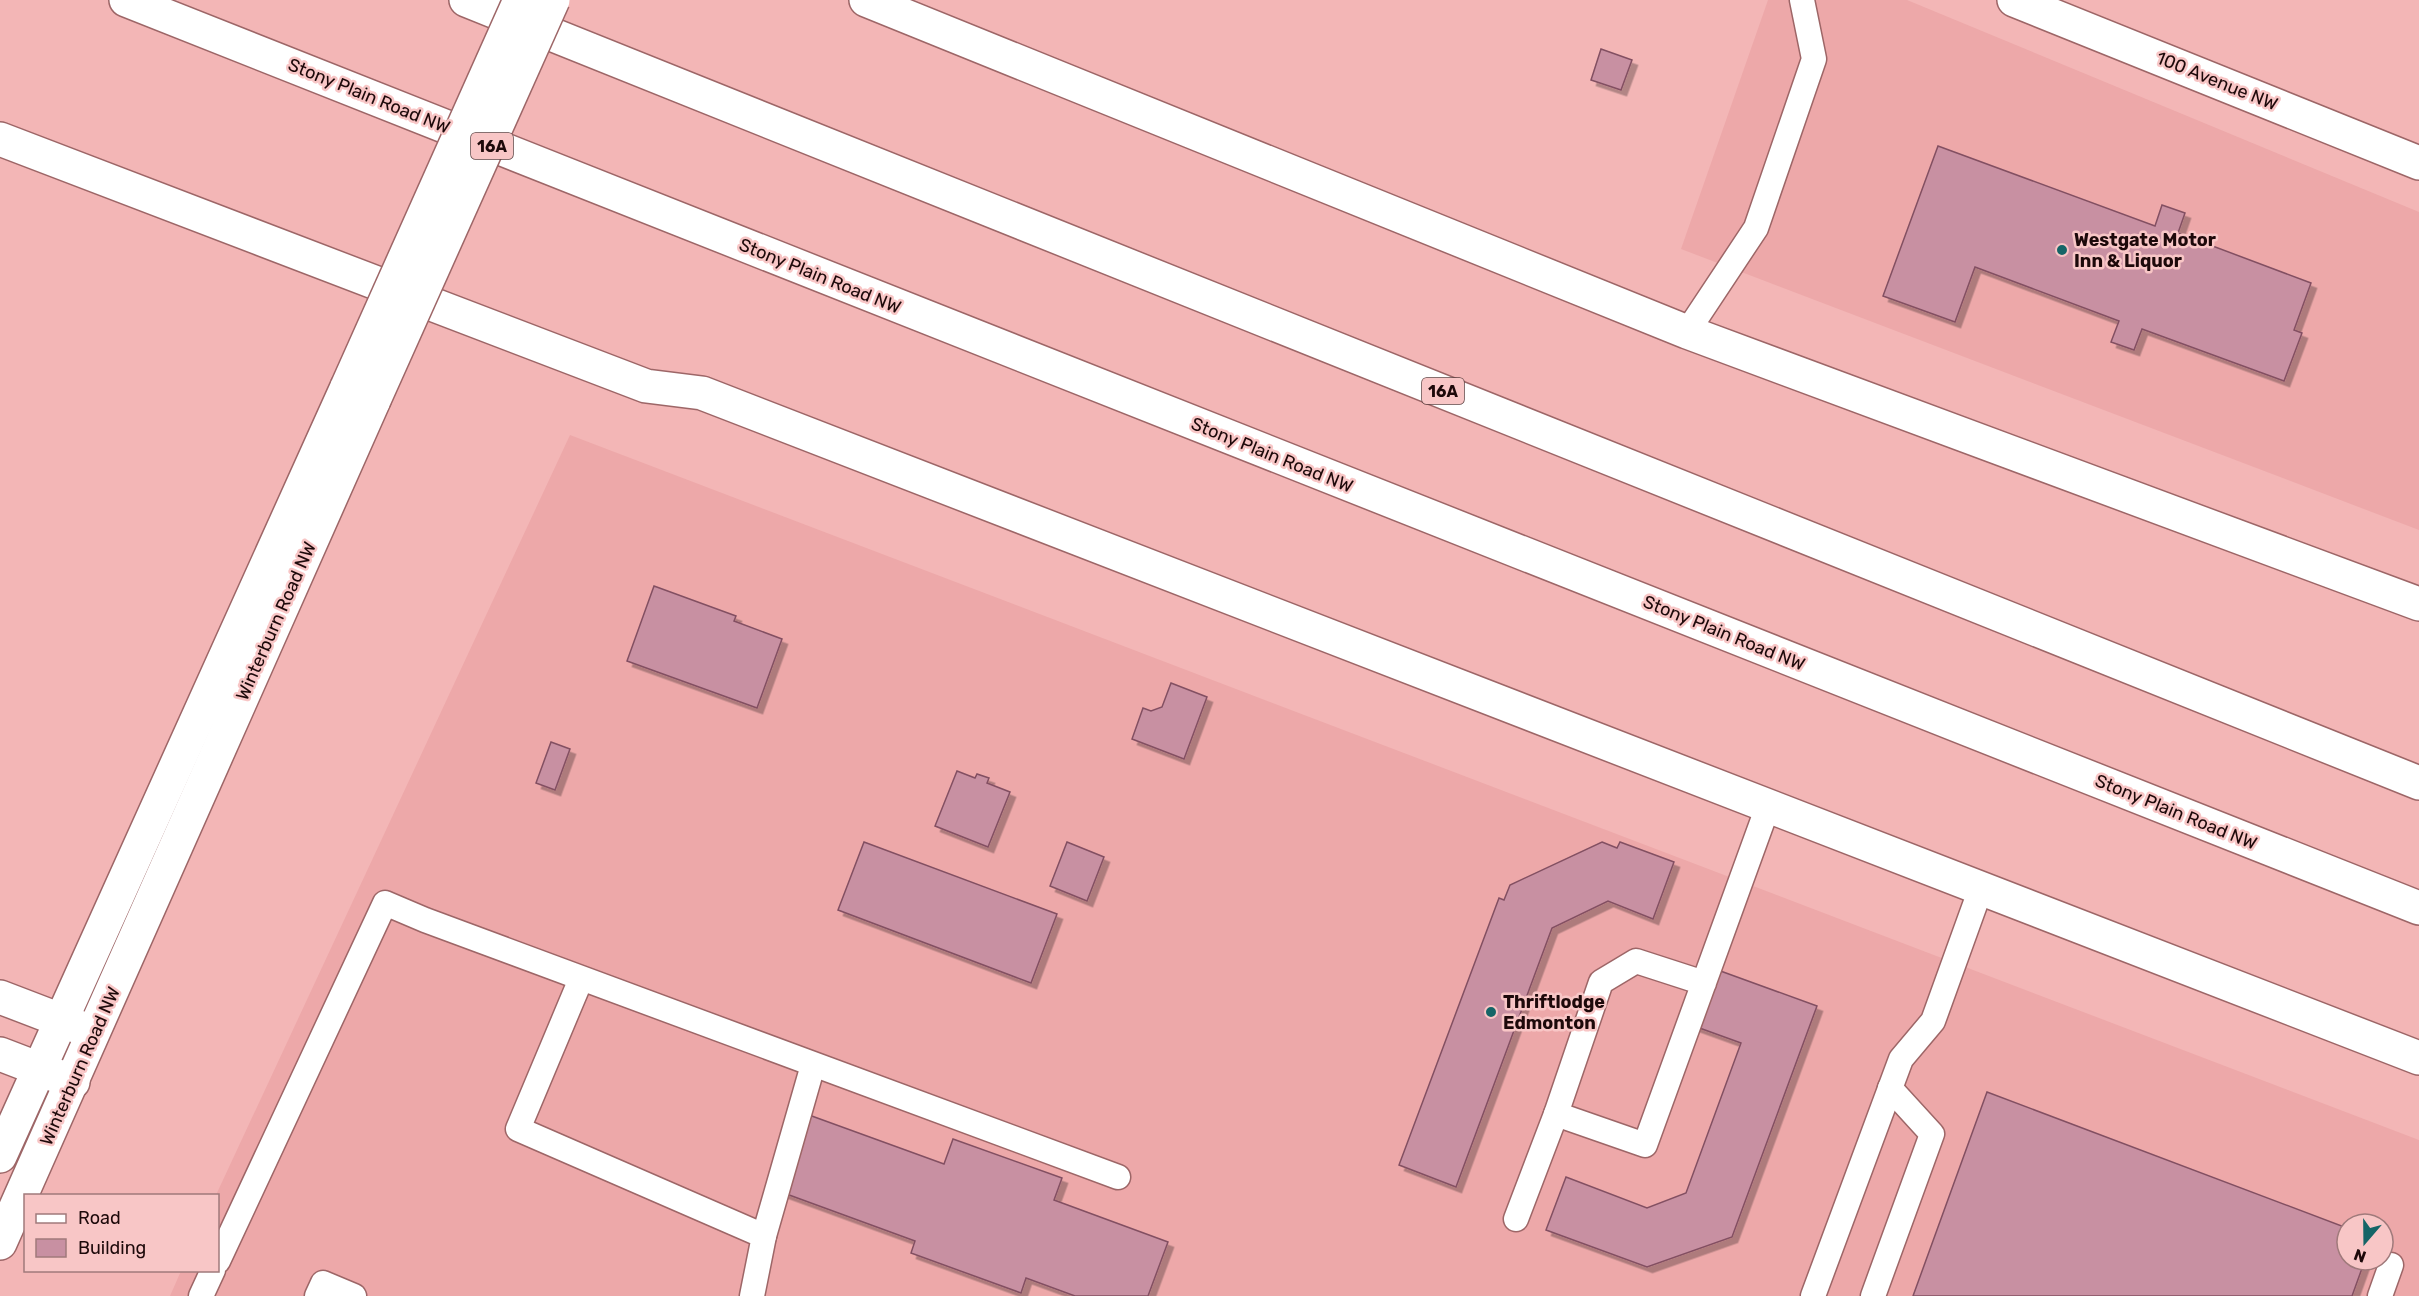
<svg xmlns="http://www.w3.org/2000/svg" width="2419" height="1296" font-family="Rubik,sans-serif">
<defs>
<filter id="shadow"><feDropShadow dx="5.5" dy="5.5" stdDeviation="0" flood-color="#0004"/></filter>
</defs>
<rect width="100%" height="100%" fill="#f3b6b6"/>
<g fill="#eda8a9" fill-rule="evenodd">
<polygon points="1768,0 1907,0 2419,212 2419,530 1681,249"/>
<path d="M 570,435 L 2419,1140 L 2419,1296 L 170,1296 L 181,1271 L 218,1270 L 216,1195 ZM 2347,1224 L 2383,1224 L 2383,1260 L 2347,1260 Z"/>
</g>
<g fill="#c890a2" stroke="#835062" stroke-width="1.5" filter="url(#shadow)">
<polygon points="1601,49 1632,60 1621,90 1591,80"/>
<polygon points="1938,146 2155,226 2162,205 2185,213 2178,233 2311,283 2294,330 2302,333 2284,381 2142,329 2134,350 2111,342 2119,321 1975,267 1955,322 1883,296"/>
<polygon points="654,586 736,616 734,621 782,639 757,708 627,661"/>
<polygon points="1171,683 1207,697 1184,759 1132,739 1143,708 1151,711 1162,707"/>
<polygon points="551,742 570,749 555,790 536,783"/>
<polygon points="957,771 975,778 977,774 989,778 987,783 1010,792 988,847 935,826"/>
<polygon points="864,842 1057,914 1031,983 838,910"/>
<polygon points="1067,842 1104,857 1087,901 1050,886"/>
<polygon points="1602,842 1617,848 1620,842 1674,862 1653,919 1608,901 1552,928 1456,1187 1399,1165 1499,898 1504,900 1510,885"/>
<polygon points="1715,969 1817,1006 1732,1237 1647,1267 1546,1230 1566,1177 1647,1208 1686,1193 1741,1043 1694,1026"/>
<polygon points="1987,1092 2347,1228 2347,1260 2365,1260 2352,1296 1913,1296"/>
<polygon points="809,1115 944,1164 953,1139 1062,1178 1054,1200 1168,1242 1148,1296 1075,1296 1026,1278 1021,1293 911,1253 915,1241 781,1192"/>
</g>
<g fill="none" stroke-linecap="round" stroke-linejoin="round">
<g stroke="#9d6667" stroke-width="27">
<g id="service">
<polyline points="1687,332 1756,228 1814,59 1802,0"/>
<polyline points="581,979 518,1129 764,1236 752,1296"/>
<polyline points="1704,983 1636,961 1601,982 1556,1114 1645,1145 1768,806"/>
<polyline points="1516,1219 1556,1114"/>
<polyline points="764,1236 813,1065"/>
<polyline points="218,1261 385,903 425,920 1118,1177"/>
<polyline points="201,1296 213,1270"/>
<polyline points="317,1296 323,1283 354,1296"/>
<polyline points="1813,1296 1901,1059 1933,1021 1981,888"/>
<polyline points="1873,1296 1932,1134 1890,1088"/>
<polyline points="2380,1296 2391,1265"/>
</g>
</g>
<g stroke="#9d6667" stroke-width="36">
<polyline id="minor" points="2014,0 2419,163"/>
</g>
<g stroke="#9d6667" stroke-width="36">
<g id="secondary">
<polyline points="866,0 1687,332 2419,604"/>
<polyline points="0,139 646,386 702,393 2419,1058"/>
<polyline points="0,997 81,1028"/>
<polyline points="0,1156 347,387"/>
<polyline points="0,1243 374,400"/>
</g>
</g>
<g stroke="#9d6667" stroke-width="36">
<g id="motorway">
<polyline points="126,0 2419,908"/>
<polyline points="466,0 2419,783"/>
<polyline points="0,1054 73,1082"/>
</g>
</g>
<use href="#service" stroke="#fff" stroke-width="24"/>
<use href="#minor" stroke="#fff" stroke-width="33"/>
<use href="#secondary" stroke="#fff" stroke-width="33"/>
<use href="#motorway" stroke="#fff" stroke-width="33"/>
<g stroke="#9d6667" stroke-width="36" stroke-linecap="butt">
<g id="secondary-bridge">
<polyline points="347,387 520,0"/>
<polyline points="374,400 553,0"/>
</g>
</g>
<use href="#secondary-bridge" stroke="#fff" stroke-width="33"/>
</g>
<g fill="#156567" stroke="#f8c6c6" stroke-width="2">
<circle cx="2062" cy="250" r="6"/>
<circle cx="1491" cy="1012" r="6"/>
</g>
<g text-anchor="middle" dominant-baseline="central" stroke-width="5" stroke-linejoin="round" paint-order="stroke">
<g fill="#f8c6c6" stroke="#5f4242" stroke-width="1.5">
<rect x="471" y="133" width="42" height="26" rx="4.5"/>
<rect x="1422" y="378" width="42" height="26" rx="4.5"/>
</g>
<g font-size="16" font-weight="bold" fill="#1d090a">
<text x="492" y="146">16A</text>
<text x="1443" y="391">16A</text>
</g>
<g font-size="18" fill="#1d090a" stroke="#f8c6c6">
<text transform="translate(2217 81) rotate(22)">100 Avenue NW</text>
<text transform="translate(369 96) rotate(22)">Stony Plain Road NW</text>
<text transform="translate(820 276) rotate(22)">Stony Plain Road NW</text>
<text transform="translate(1272 455) rotate(22)">Stony Plain Road NW</text>
<text transform="translate(276 621) rotate(-66)">Winterburn Road NW</text>
<text transform="translate(1724 633) rotate(22)">Stony Plain Road NW</text>
<text transform="translate(2176 812) rotate(22)">Stony Plain Road NW</text>
<text transform="translate(80 1066) rotate(-66)">Winterburn Road NW</text>
</g>
<g font-size="18" font-weight="bold" fill="#1d090a" stroke="#f8c6c6" text-anchor="start">
<text x="2074" y="240">Westgate Motor<tspan x="2074" dy="21">Inn &amp; Liquor</tspan></text>
<text x="1503" y="1002">Thriftlodge<tspan x="1503" dy="21">Edmonton</tspan></text>
</g>
</g>
<rect x="24" y="1194" width="195" height="78" fill="#f8c6c6" stroke="#a07a7b" stroke-width="1.5"/>
<rect x="36" y="1214" width="30" height="9" fill="#ffffff" stroke="#a07a7b" stroke-width="1.5"/>
<text x="78" y="1224" font-size="18" fill="#1d090a">Road</text>
<rect x="36" y="1239" width="30" height="18" fill="#c890a2" stroke="#a07a7b" stroke-width="1.5"/>
<text x="78" y="1254" font-size="18" fill="#1d090a">Building</text>
<g transform="translate(2365 1242) rotate(200)"><circle r="28" fill="#f8c6c6" stroke="#a07a7b" stroke-width="1.5"/>
<path d="M0-4.5L10 22L0 15L-10 22Z" fill="#156567"/>
<text y="-9" font-size="16" font-weight="bold" text-anchor="middle" fill="#1d090a">N</text>
</g>
</svg>
